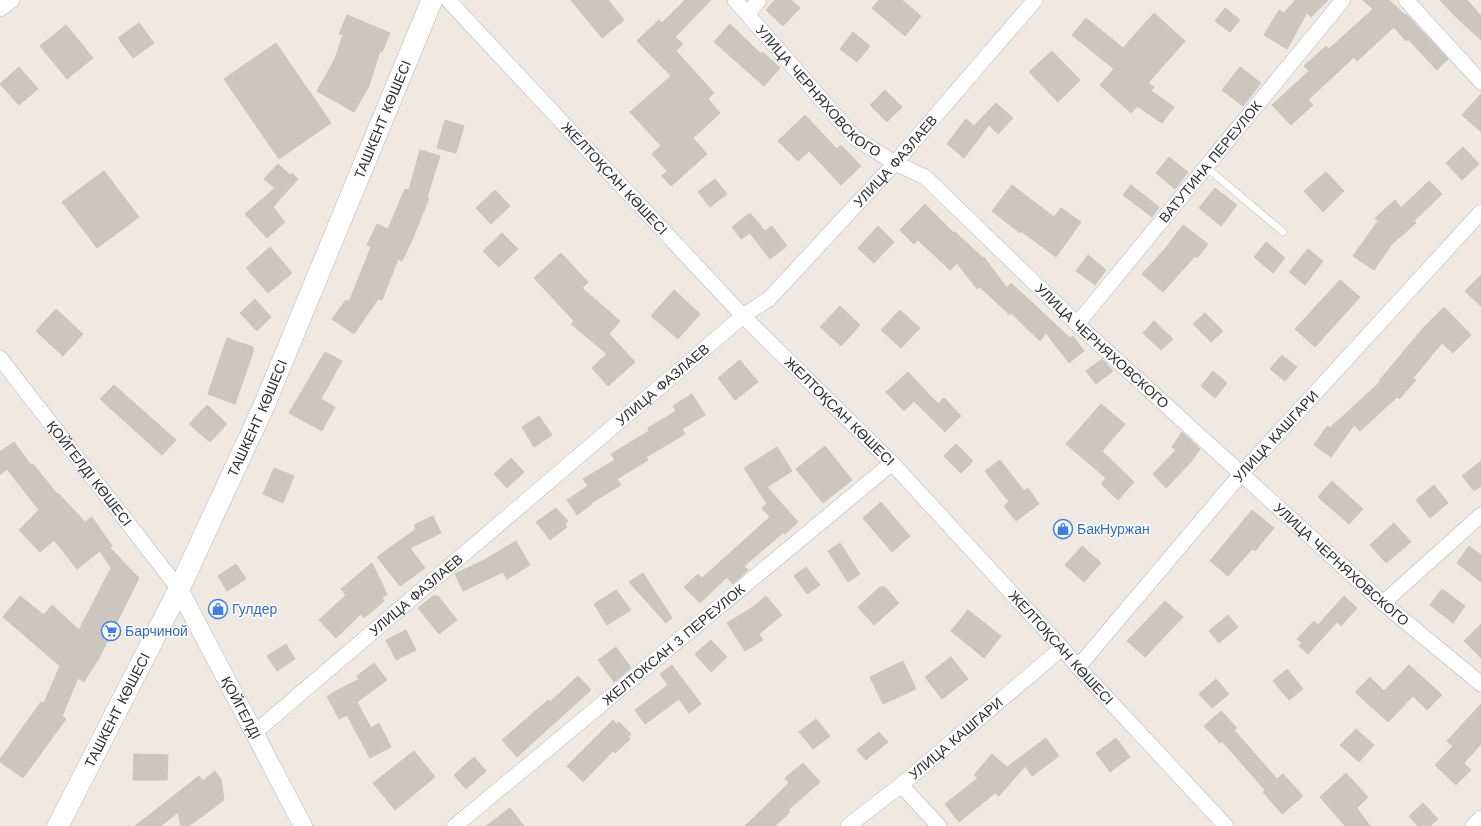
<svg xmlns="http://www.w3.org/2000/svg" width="1481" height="826" font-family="'Work Sans',sans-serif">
<rect width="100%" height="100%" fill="#efe9e1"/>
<g fill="#cbc7bf" stroke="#cbc5ba">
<polygon points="571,0 608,0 624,20 602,38"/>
<polygon points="685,0 711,0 675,37 683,44 676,51 714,93 708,99 720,113 693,138 707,154 671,186 662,176 667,171 652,154 661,146 630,112 671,76 637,41 659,20 662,23"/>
<polygon points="775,0 791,0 800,8 783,26 766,10"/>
<polygon points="879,0 902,0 921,16 905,36 872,8"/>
<polygon points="1294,0 1328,0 1311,17 1307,13 1287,49 1264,35 1279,10 1284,13 1295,1"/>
<polygon points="1363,0 1389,0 1405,15 1406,14 1448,59 1437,70 1408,39 1406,41 1394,27 1357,61 1354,57 1308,100 1313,105 1291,125 1272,105 1309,71 1304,66 1326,46 1329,49 1373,9"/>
<polygon points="1440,0 1467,0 1481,16 1481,40 1455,16"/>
<polygon points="1225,8 1240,20 1230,32 1215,21"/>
<polygon points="1154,13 1185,41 1148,83 1154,87 1151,91 1174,107 1162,123 1137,106 1131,113 1100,85 1114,69 1072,35 1086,18 1123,48"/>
<polygon points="347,15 390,33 382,52 380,51 369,86 354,112 317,91 335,59 343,35 339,34"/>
<polygon points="139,23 154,43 133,58 118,38"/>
<polygon points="730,24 761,54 763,52 780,68 764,86 714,42"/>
<polygon points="66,25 93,58 67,79 40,46"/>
<polygon points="853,32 870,46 857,62 840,49"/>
<polygon points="276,43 331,123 279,159 224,79"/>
<polygon points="1052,51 1080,80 1058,102 1029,72"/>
<polygon points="19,67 38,89 19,105 0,84"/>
<polygon points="1240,67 1261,83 1243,106 1222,90"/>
<polygon points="885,90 902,107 887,122 870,105"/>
<polygon points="1481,94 1481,132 1462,115"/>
<polygon points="996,103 1013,118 998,134 989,125 964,158 947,144 966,119 974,126"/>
<polygon points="805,115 837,149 841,145 861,166 841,185 809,151 798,161 778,141"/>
<polygon points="445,120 464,126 456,153 437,148"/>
<polygon points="1463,147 1479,164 1462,180 1446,163"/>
<polygon points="420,150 440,156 427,197 429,198 412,240 402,261 398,259 382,300 378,299 354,334 332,319 346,300 349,302 371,247 367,245 377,224 388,229 405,189 409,190"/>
<polygon points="1169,157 1188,172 1175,189 1156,173"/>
<polygon points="278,164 290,175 292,173 298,179 273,207 285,222 267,238 245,214 275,188 264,179"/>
<polygon points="104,171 139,217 97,248 62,202"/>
<polygon points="1326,172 1344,191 1323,212 1304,191"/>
<polygon points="715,179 727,194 710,207 698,192"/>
<polygon points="1429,181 1442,194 1414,221 1416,223 1392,244 1374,270 1353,256 1378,221 1375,218 1395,200 1401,208"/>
<polygon points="1012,185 1054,217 1061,208 1081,222 1056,257 1021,231 1020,233 992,211"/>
<polygon points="1131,185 1159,207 1152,217 1123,195"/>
<polygon points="1215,188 1237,205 1221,226 1199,208"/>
<polygon points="495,190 510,206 491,224 476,208"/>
<polygon points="925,204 954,233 955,232 983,258 984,257 1007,288 1011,283 1070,338 1073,336 1084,351 1069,363 1046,333 1040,341 1011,313 1010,315 980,287 977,289 957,263 950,270 918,240 914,244 900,230"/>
<polygon points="750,213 765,231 772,226 787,246 770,259 750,233 741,239 732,227"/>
<polygon points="1183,225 1208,244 1197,258 1195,256 1163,292 1142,274 1164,250"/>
<polygon points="878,226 894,242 874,263 858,248"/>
<polygon points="502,233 518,249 499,267 483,251"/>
<polygon points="1266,242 1285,258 1273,273 1254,257"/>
<polygon points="270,247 292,273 268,293 246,268"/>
<polygon points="1308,249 1323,261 1305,285 1289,272"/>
<polygon points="561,253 588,282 582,288 620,321 609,334 635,362 608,386 592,368 607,354 571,324 574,321 534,278"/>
<polygon points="1088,255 1106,270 1095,285 1076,271"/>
<polygon points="1481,275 1481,306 1465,291"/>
<polygon points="1340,280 1360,297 1315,347 1295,329"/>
<polygon points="674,290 700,314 678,339 651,316"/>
<polygon points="255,299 271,317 257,331 240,313"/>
<polygon points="840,306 860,325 841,346 820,327"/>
<polygon points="1444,307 1471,335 1453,353 1442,343 1413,378 1416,380 1399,399 1397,397 1360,431 1354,425 1331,457 1314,445 1327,426 1330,428 1380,382 1379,381 1424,327"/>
<polygon points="56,309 83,334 63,356 36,331"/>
<polygon points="900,310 920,328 901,348 881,330"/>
<polygon points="1205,313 1223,331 1211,342 1193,324"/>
<polygon points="1154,321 1173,339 1161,350 1143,333"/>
<polygon points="227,338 253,347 253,352 235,404 208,394"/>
<polygon points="325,352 342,361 321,399 335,407 322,431 289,413"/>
<polygon points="1282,355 1297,367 1285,381 1270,369"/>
<polygon points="1102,359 1113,371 1096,384 1086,371"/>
<polygon points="740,360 758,382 735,400 718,378"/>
<polygon points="1213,371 1227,383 1215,398 1201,386"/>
<polygon points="908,372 938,404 944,398 961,416 945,432 914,401 904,411 886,392"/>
<polygon points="114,385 176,440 162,455 100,399"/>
<polygon points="692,394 705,415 682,429 685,434 646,457 648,460 617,479 621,485 591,503 592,504 577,515 567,500 588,486 583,479 615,460 611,454 649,431 648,428 676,411 673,406"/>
<polygon points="1101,404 1125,424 1102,451 1134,482 1118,500 1101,484 1106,478 1066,444"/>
<polygon points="207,405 227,424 210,442 189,424"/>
<polygon points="539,416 552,435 534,447 522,427"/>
<polygon points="1182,432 1200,449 1191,462 1166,488 1153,474 1176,450 1172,447"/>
<polygon points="14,442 31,465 33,464 57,494 58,493 85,522 92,517 112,546 110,548 139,578 99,658 84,682 78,678 62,716 66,719 23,778 0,762 0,759 41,702 44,703 60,666 3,617 20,596 44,615 52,605 79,630 111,568 100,551 77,569 54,540 40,552 19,530 39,510 7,469 0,475 0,452"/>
<polygon points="956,444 973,461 961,473 944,456"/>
<polygon points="825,446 852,480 823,503 796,469"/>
<polygon points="777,447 792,471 767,487 798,522 785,534 784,532 744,566 748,570 733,584 727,577 700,603 684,587 698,574 702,578 770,517 762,508 767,504 744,468"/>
<polygon points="511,458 524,472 507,488 494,474"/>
<polygon points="1000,460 1024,491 1028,488 1039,504 1016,521 1004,506 1009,502 985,471"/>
<polygon points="1481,461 1481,486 1474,491 1462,476"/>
<polygon points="274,468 294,476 283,503 263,494"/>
<polygon points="1332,481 1363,509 1349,524 1318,497"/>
<polygon points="1434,485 1448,503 1430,518 1416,500"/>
<polygon points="881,502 910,536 892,552 863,518"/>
<polygon points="556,508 568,521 565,523 567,527 550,540 536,522"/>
<polygon points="1252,510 1274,528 1255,551 1252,549 1228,576 1210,561"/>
<polygon points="433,516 441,533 410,548 425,568 400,586 377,557 416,529 414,525"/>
<polygon points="1394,523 1411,542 1386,563 1370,545"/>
<polygon points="516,541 530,565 507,579 503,572 463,591 455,574 484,560"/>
<polygon points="840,543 860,574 848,582 828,551"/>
<polygon points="1082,546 1101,563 1084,582 1065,565"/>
<polygon points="1469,546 1481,555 1481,582 1457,563"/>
<polygon points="372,563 387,594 382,598 384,601 364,618 361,614 336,638 319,620 346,595 341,589"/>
<polygon points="236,564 246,579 227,591 218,576"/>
<polygon points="806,567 820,585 807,594 794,576"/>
<polygon points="643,573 672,618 666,623 629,582"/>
<polygon points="880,587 885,587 899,603 874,625 858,607"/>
<polygon points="1442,589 1465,606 1453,623 1430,605"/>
<polygon points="616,590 631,610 607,625 594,604"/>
<polygon points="433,596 438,596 457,620 439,634 418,608"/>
<polygon points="766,596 782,615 759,634 763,640 745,651 727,623 753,607"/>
<polygon points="1344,596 1357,608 1341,626 1337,622 1308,654 1299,646 1302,643 1297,639 1314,621 1318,625"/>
<polygon points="1165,601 1183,617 1145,657 1127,641"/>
<polygon points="968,610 1001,636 984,658 951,631"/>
<polygon points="1228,615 1238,627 1219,643 1209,631"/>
<polygon points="1481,624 1481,658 1464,641"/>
<polygon points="406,630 416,650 396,660 386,640"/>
<polygon points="711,640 727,657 711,672 695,654"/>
<polygon points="286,644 295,659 277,671 267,656"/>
<polygon points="616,647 631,668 614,682 598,660"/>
<polygon points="951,657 968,679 942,699 925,677"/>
<polygon points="903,661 916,689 883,704 870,677"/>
<polygon points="374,663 387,680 357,702 371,728 379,723 391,747 370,758 347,715 339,719 327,696 359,679 357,676"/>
<polygon points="672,665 701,704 689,713 679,699 645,724 635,710 668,685 660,674"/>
<polygon points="1409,665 1442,695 1427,710 1413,696 1388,722 1355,692 1370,677 1384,691"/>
<polygon points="1287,669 1303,689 1289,700 1273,681"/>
<polygon points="578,676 591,690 517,757 502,740 548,700 550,702"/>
<polygon points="1216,679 1229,694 1212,708 1199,694"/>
<polygon points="1481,704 1481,744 1464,763 1471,770 1456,785 1435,765 1453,746 1447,741"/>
<polygon points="1221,711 1237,728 1234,730 1277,779 1283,774 1303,796 1282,814 1263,792 1265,790 1222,741 1220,743 1204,726"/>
<polygon points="816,719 830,736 813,749 799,732"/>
<polygon points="613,720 616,724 619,722 631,734 628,737 630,739 615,753 613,751 583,782 567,766"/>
<polygon points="1356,729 1374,745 1359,762 1340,745"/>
<polygon points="879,732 888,742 866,760 857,750"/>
<polygon points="1046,738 1059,756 1032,776 1025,766 999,796 995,793 959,822 945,804 978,778 974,775 992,754 1007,767"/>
<polygon points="1116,738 1130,757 1110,772 1096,753"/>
<polygon points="414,751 435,777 395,810 373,783"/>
<polygon points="134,754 168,755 167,780 133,780"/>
<polygon points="474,757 486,771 466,789 454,775"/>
<polygon points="803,763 820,782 788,810 790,812 775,826 745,826 789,783 785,778"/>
<polygon points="215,771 221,779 224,800 189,826 181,826 178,812 161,826 135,826 199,776 203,781"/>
<polygon points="1346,773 1368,797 1357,808 1370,826 1345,826 1320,797"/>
<polygon points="1423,803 1438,819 1430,826 1418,826 1409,816"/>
<polygon points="510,808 524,826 486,826"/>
</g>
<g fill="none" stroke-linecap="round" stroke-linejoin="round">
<g stroke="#b4b7c1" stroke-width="8">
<polyline id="service" points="1206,167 1283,232"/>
</g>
<g stroke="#b4b7c1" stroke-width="16">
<g id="minor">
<path id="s1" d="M 448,0 L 743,316 L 892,463 L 1062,648 L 1078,667 L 1226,826"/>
<path id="s2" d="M 735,0 L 855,138 L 895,163 L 925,177 L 1077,324 L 1383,603 L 1481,684"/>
<polyline points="1406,0 1481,82"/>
<polyline points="0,9 12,0"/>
<polyline points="748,14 759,0"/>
<path id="s3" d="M 1077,324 L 1343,0"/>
<path id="s4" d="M 0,358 L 179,589"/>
<polyline points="1383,603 1481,515"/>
<path id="s5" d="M 1078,667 L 1241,474 L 1481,212"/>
<path id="s6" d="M 254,733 L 743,316 L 769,299 L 895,163 L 1035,0"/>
<polyline points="901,785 939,826"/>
<path id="s7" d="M 455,826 L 892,463"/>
<path id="s8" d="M 848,826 L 901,785 L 1062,648"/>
<polyline points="1473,826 1481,818"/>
</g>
</g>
<g stroke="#b4b7c1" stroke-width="19">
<g id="tertiary">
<path id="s9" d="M 179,589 L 303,826"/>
</g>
</g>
<g stroke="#b4b7c1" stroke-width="22">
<g id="secondary">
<path id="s10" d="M 58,826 L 179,589 L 263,408 L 432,0"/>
</g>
</g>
<use href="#service" stroke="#fff" stroke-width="7"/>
<use href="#minor" stroke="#fff" stroke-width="15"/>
<use href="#tertiary" stroke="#fff" stroke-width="18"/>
<use href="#secondary" stroke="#fff" stroke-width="21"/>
</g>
<defs>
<g id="shop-ring" transform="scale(1)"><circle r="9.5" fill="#fff" stroke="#3f7fe0" stroke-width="1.5"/><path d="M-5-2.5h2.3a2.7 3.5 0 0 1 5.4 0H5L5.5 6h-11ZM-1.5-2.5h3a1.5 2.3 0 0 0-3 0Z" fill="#3f7fe0"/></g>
<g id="supermarket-ring" transform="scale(1)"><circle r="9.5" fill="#fff" stroke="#3f7fe0" stroke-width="1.5"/><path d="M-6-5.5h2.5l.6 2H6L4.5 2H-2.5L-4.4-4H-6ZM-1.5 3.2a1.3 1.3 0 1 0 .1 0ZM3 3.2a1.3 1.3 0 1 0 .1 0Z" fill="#3f7fe0"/></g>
</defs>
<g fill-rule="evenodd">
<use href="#shop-ring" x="1063" y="529"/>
<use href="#shop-ring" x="218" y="609"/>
<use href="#supermarket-ring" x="111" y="631"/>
</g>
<g text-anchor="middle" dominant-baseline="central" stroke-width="3" stroke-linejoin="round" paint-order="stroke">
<g font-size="14" fill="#2e2e2e" stroke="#fff">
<text stroke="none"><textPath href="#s2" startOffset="124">УЛИЦА ЧЕРНЯХОВСКОГО</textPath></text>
<text stroke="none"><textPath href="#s10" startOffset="778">ТАШКЕНТ КӨШЕСІ</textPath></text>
<text stroke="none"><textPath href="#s6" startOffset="861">УЛИЦА ФАЗЛАЕВ</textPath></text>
<text stroke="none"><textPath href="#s3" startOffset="210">ВАТУТИНА ПЕРЕУЛОК</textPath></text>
<text stroke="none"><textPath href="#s1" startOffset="244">ЖЕЛТОҚСАН КӨШЕСІ</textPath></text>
<text stroke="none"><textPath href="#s2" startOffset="508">УЛИЦА ЧЕРНЯХОВСКОГО</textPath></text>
<text stroke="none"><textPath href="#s6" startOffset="537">УЛИЦА ФАЗЛАЕВ</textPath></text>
<text stroke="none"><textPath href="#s1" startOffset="568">ЖЕЛТОҚСАН КӨШЕСІ</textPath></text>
<text stroke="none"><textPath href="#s10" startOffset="454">ТАШКЕНТ КӨШЕСІ</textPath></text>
<text stroke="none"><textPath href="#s5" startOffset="304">УЛИЦА КАШГАРИ</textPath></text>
<text stroke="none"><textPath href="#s4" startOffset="146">ҚОЙГЕЛДІ КӨШЕСІ</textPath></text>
<text stroke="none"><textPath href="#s2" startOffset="832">УЛИЦА ЧЕРНЯХОВСКОГО</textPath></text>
<text stroke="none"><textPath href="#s6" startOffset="213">УЛИЦА ФАЗЛАЕВ</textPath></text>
<text stroke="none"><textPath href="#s7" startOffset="284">ЖЕЛТОКСАН 3 ПЕРЕУЛОК</textPath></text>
<text stroke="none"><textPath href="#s1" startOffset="892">ЖЕЛТОҚСАН КӨШЕСІ</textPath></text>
<text stroke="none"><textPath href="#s9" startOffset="134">ҚОЙГЕЛДІ</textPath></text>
<text stroke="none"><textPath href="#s10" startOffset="130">ТАШКЕНТ КӨШЕСІ</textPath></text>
<text stroke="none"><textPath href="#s8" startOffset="139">УЛИЦА КАШГАРИ</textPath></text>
</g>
<g font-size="14" fill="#366cbe" stroke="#fff" text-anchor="start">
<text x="1077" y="529">БакНуржан</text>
<text x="232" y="609">Гулдер</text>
<text x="125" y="631">Барчиной</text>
</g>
</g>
</svg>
